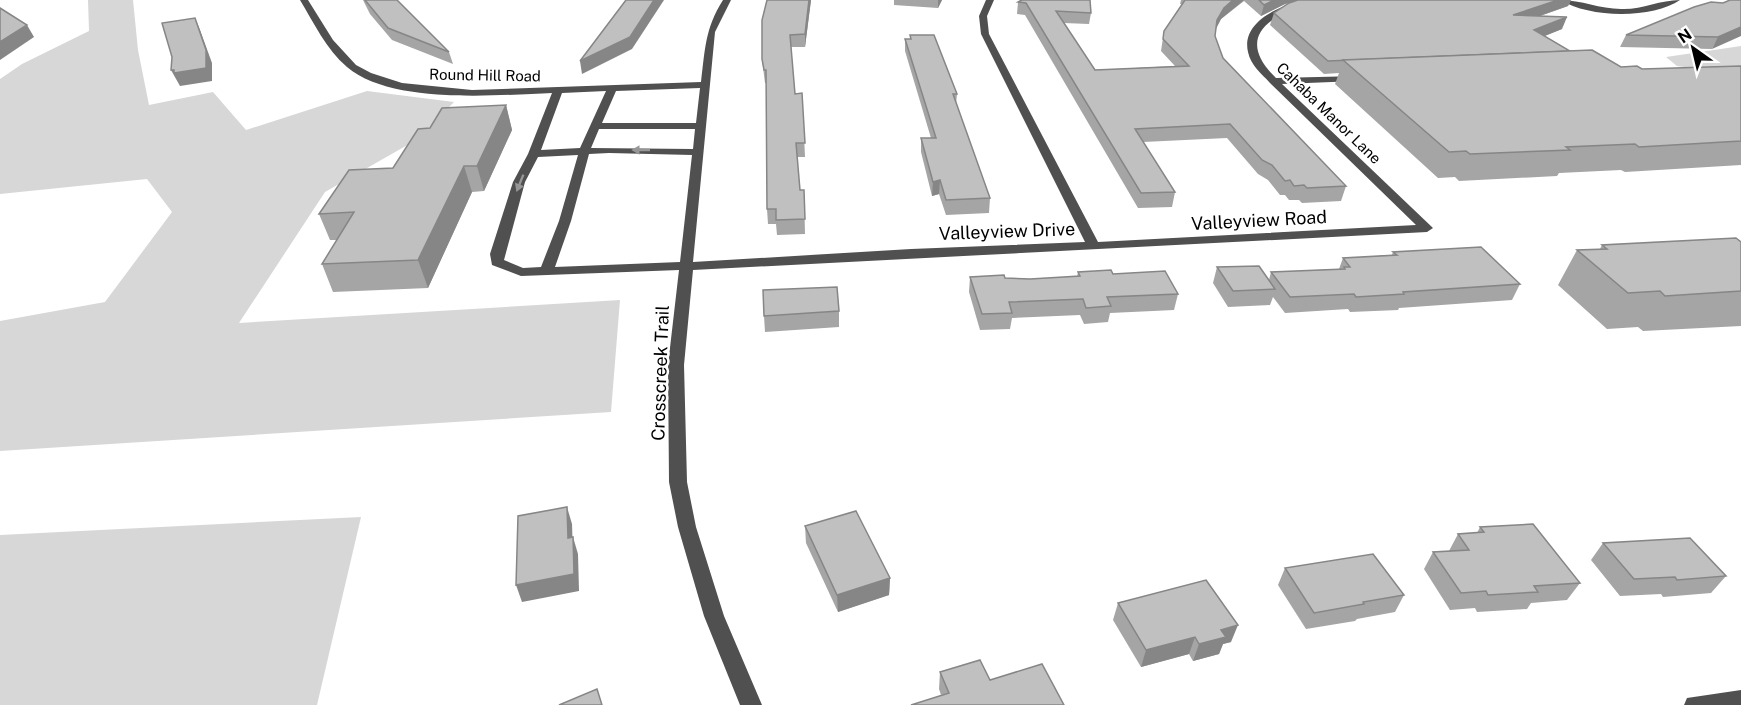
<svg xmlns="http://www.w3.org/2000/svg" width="1741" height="705" font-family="'Public Sans',sans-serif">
<rect width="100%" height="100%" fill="#fff"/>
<g fill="#d7d7d7">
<polygon points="88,0 133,0 138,50 149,105 213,92 246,130 367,91 454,102 418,139 325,192 239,323 620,300 611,412 0,451 0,321 105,302 172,212 147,179 0,194 0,79 22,64 89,31"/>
<polygon points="1741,46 1741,75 1677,66 1666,57"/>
<polygon points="361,517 317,705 0,705 0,535"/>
</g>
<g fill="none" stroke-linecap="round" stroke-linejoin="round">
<g fill="#505050" fill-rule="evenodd">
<path d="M 300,0 L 308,0 L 333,40 L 356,65 L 371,73 L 402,83 L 472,90 L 701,82 C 705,50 705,28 723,0 L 731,0 L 715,32 L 693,262 L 911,249 L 1085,242 L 981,34 L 979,16 L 986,0 L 994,0 L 987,16 L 989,34 L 1098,242 L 1416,225 L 1270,83 C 1261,73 1251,66 1248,52 C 1240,18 1291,0 1316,0 C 1308,6 1295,8 1285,13 C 1250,29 1249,52 1276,78 L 1360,76 L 1362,78 L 1357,81 L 1282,84 L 1433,228 L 1427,232 L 693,270 L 684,365 L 687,482 L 696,527 L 724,616 L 762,705 L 740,705 L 704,616 L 678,527 L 669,482 L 668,365 L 679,270 L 521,276 L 492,265 L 490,254 L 513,182 L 528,154 L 552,93 C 496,95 392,105 347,67 C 326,49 314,23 300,0 ZM 700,88 L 696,123 L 602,123 L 616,91 ZM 606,91 L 580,148 L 541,150 L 562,93 ZM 599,129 L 695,129 L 693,149 L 591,148 ZM 609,153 L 692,155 L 680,262 L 555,267 L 571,221 L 589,154 ZM 578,155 L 559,221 L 541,267 L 523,268 L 504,260 L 525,182 L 538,157 Z"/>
<path d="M 1561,0 C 1581,0 1600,9 1621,9 C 1641,10 1660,0 1680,0 C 1653,19 1588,18 1561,0 Z"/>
<polygon points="1741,690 1741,705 1684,705 1687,698"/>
</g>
</g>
<g fill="#a5a5a5">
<polygon points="363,0 397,0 449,52 453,64 392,40 370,14"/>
<polygon points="767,0 811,0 805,47 791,47 795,94 802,93 805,157 797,157 800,190 804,190 805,234 777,235 776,224 768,224 767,209 766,83 765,83 762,59"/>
<polygon points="894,0 942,0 938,8 894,5"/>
<polygon points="1020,0 1090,0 1091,13 1089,24 1064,23 1095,70 1175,66 1161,51 1164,31 1182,4 1180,4 1181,0 1571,0 1568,6 1540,16 1562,29 1545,36 1570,51 1621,67 1642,69 1741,66 1741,165 1625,172 1621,170 1559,173 1557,176 1459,181 1455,177 1438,178 1335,84 1339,73 1324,74 1270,25 1274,13 1295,1 1285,4 1261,16 1244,1 1221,19 1216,29 1215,36 1223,58 1346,186 1341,201 1302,203 1299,200 1289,200 1285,195 1280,195 1268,180 1258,174 1227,138 1143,142 1175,192 1172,207 1138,208 1025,15 1017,14 1018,2"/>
<polygon points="1741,0 1712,49 1620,47 1626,35 1723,3"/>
<polygon points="910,35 957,94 956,104 990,198 989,213 946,215 939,194 932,196 921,152 921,138 931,138 905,51 905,39 910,39"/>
<polygon points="506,105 512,130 484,191 472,192 428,288 333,292 322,264 337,240 330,240 319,214 393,168 430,128"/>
<polygon points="1741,242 1741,326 1643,331 1638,327 1607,329 1558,285 1577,250 1600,249 1602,245"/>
<polygon points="1393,252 1520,284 1512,300 1399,308 1398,310 1350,312 1348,309 1285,313 1273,297 1270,305 1228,307 1213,283 1217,267 1269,280 1271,272 1339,269 1343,258 1392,255"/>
<polygon points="1078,272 1113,274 1178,294 1174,310 1110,313 1108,322 1084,324 1080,315 1012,318 1010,329 980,330 969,292 970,277 1030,279 1077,277"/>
<polygon points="839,311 839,327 765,332 764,316"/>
<polygon points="805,526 890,578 889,595 838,612 806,543"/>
<polygon points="1480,527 1580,583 1567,600 1531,603 1527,609 1477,612 1475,608 1450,610 1424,569 1433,552 1449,551 1458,534 1477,533"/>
<polygon points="1603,543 1726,576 1711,593 1663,597 1661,594 1620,596 1591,560"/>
<polygon points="1285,568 1404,595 1395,612 1357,619 1355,621 1306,629 1278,585"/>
<polygon points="1118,603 1231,642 1223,644 1219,654 1193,661 1189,654 1141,667 1113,620"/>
<polygon points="940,672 990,680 941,695 939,689"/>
</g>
<g fill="#868686">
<polygon points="654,0 664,0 632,49 582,74 580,61"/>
<polygon points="809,0 811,0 805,47 805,34"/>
<polygon points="938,0 942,0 938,8"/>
<polygon points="1233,0 1244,0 1221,19 1214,32 1217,20 1224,8"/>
<polygon points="1274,0 1300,0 1285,4 1261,16 1264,5"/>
<polygon points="1558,0 1571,0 1568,6 1508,27 1513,15"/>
<polygon points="1567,17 1562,29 1529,42 1534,30"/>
<polygon points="195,18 200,30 212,63 212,81 180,86 171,70"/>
<polygon points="27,25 34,37 0,60 0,42"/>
<polygon points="1741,27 1741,36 1712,49 1718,37"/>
<polygon points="506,105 512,130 484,191 477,166"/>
<polygon points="464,166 472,192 428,288 418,260"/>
<polygon points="940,180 939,194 932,196 933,182"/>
<polygon points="567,507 572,524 573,555 568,538"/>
<polygon points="573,537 578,554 579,591 522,602 516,585"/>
<polygon points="890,578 889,595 838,612 837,595"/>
<polygon points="1238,625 1231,642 1223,644 1219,654 1193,661 1199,644 1221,630"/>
<polygon points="1195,637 1189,654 1141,667 1146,650"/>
</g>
<g fill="#c0c0c0" stroke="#868686" stroke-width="1.5">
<polygon points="365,0 397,0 449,52 388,28"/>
<polygon points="626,0 654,0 630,37 580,61"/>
<polygon points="767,0 809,0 805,34 790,35 795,94 802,93 805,143 796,143 800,190 804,190 805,219 776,220 776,209 767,209 766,70 764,70 762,59 762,20"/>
<polygon points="1022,0 1090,0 1091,13 1056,11 1095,70 1189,66 1163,39 1164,31 1185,0 1233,0 1224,8 1217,20 1215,36 1223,58 1346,186 1307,188 1304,185 1294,186 1290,180 1285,181 1272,165 1262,160 1230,124 1135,129 1175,192 1141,193 1026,3 1018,2"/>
<polygon points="1259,0 1274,0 1264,5"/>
<polygon points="1298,0 1558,0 1513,15 1567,17 1534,30 1570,51 1328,61 1274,13 1289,3"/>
<polygon points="1730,0 1741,0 1741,27 1718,37 1626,35 1694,7 1711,2 1723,3"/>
<polygon points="0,8 27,25 0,42"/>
<polygon points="195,18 206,50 206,68 174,73 174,70 171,70 172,57 162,23"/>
<polygon points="910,35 934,35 957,94 953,94 990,198 946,200 940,180 933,182 921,138 936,138 905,39 911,39"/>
<polygon points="1592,50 1621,67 1637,66 1642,69 1741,66 1741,141 1639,147 1635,144 1566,147 1570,150 1470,154 1466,151 1449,152 1343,60"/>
<polygon points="506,105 477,166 464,166 418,260 322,264 354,212 319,214 349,170 393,168 418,129 430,128 442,108"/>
<polygon points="1736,238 1741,242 1741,291 1665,296 1660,291 1628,293 1577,250 1607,249 1602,245"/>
<polygon points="1481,247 1520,284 1403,292 1404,294 1356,297 1354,294 1290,297 1271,272 1345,269 1344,267 1350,267 1343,258 1397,255 1393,252"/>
<polygon points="1259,266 1275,289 1233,291 1217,267"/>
<polygon points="1111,270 1113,274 1165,271 1178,294 1107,297 1111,306 1086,308 1083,299 1009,302 1012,313 982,314 970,277 1004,275 1005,278 1030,279 1080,276 1078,272"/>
<polygon points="837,287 839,311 764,316 763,290"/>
<polygon points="567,507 568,538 573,537 574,574 516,585 518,516"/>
<polygon points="856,511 890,578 837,595 805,526"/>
<polygon points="1533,524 1580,583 1534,586 1538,592 1488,595 1486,591 1461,593 1433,552 1469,550 1458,534 1484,532 1480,527"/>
<polygon points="1690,538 1726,576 1677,580 1675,577 1634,579 1603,543"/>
<polygon points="1373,554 1404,595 1363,602 1364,604 1314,613 1285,568"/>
<polygon points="1206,580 1238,625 1221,630 1226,637 1199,644 1195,637 1146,650 1118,603"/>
<polygon points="980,660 990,680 1042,664 1064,705 911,705 949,693 940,672"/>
<polygon points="597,689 602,705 559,705"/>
</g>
<defs><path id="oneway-solid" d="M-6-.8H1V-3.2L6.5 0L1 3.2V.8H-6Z" transform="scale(1.5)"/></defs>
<g fill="#969696">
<use href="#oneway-solid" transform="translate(641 150) rotate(180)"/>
<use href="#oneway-solid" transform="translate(520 183) rotate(112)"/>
</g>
<g text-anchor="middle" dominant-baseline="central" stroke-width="5" stroke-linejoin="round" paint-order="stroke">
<g font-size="15" fill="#000" stroke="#fff">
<text transform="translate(485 75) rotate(1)">Round Hill Road</text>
<text transform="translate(1329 113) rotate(44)">Cahaba Manor Lane</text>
</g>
<g font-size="18" fill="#000" stroke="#fff">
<text transform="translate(1259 220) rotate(-3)">Valleyview Road</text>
<text transform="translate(1007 231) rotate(-2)">Valleyview Drive</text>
<text transform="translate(660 373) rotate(-88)">Crosscreek Trail</text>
</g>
</g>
<g transform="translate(1693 48) rotate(326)" stroke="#ffffff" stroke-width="4.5" paint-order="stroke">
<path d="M0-4.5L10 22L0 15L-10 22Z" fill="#000000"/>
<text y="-9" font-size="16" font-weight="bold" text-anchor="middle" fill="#000000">N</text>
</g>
</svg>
